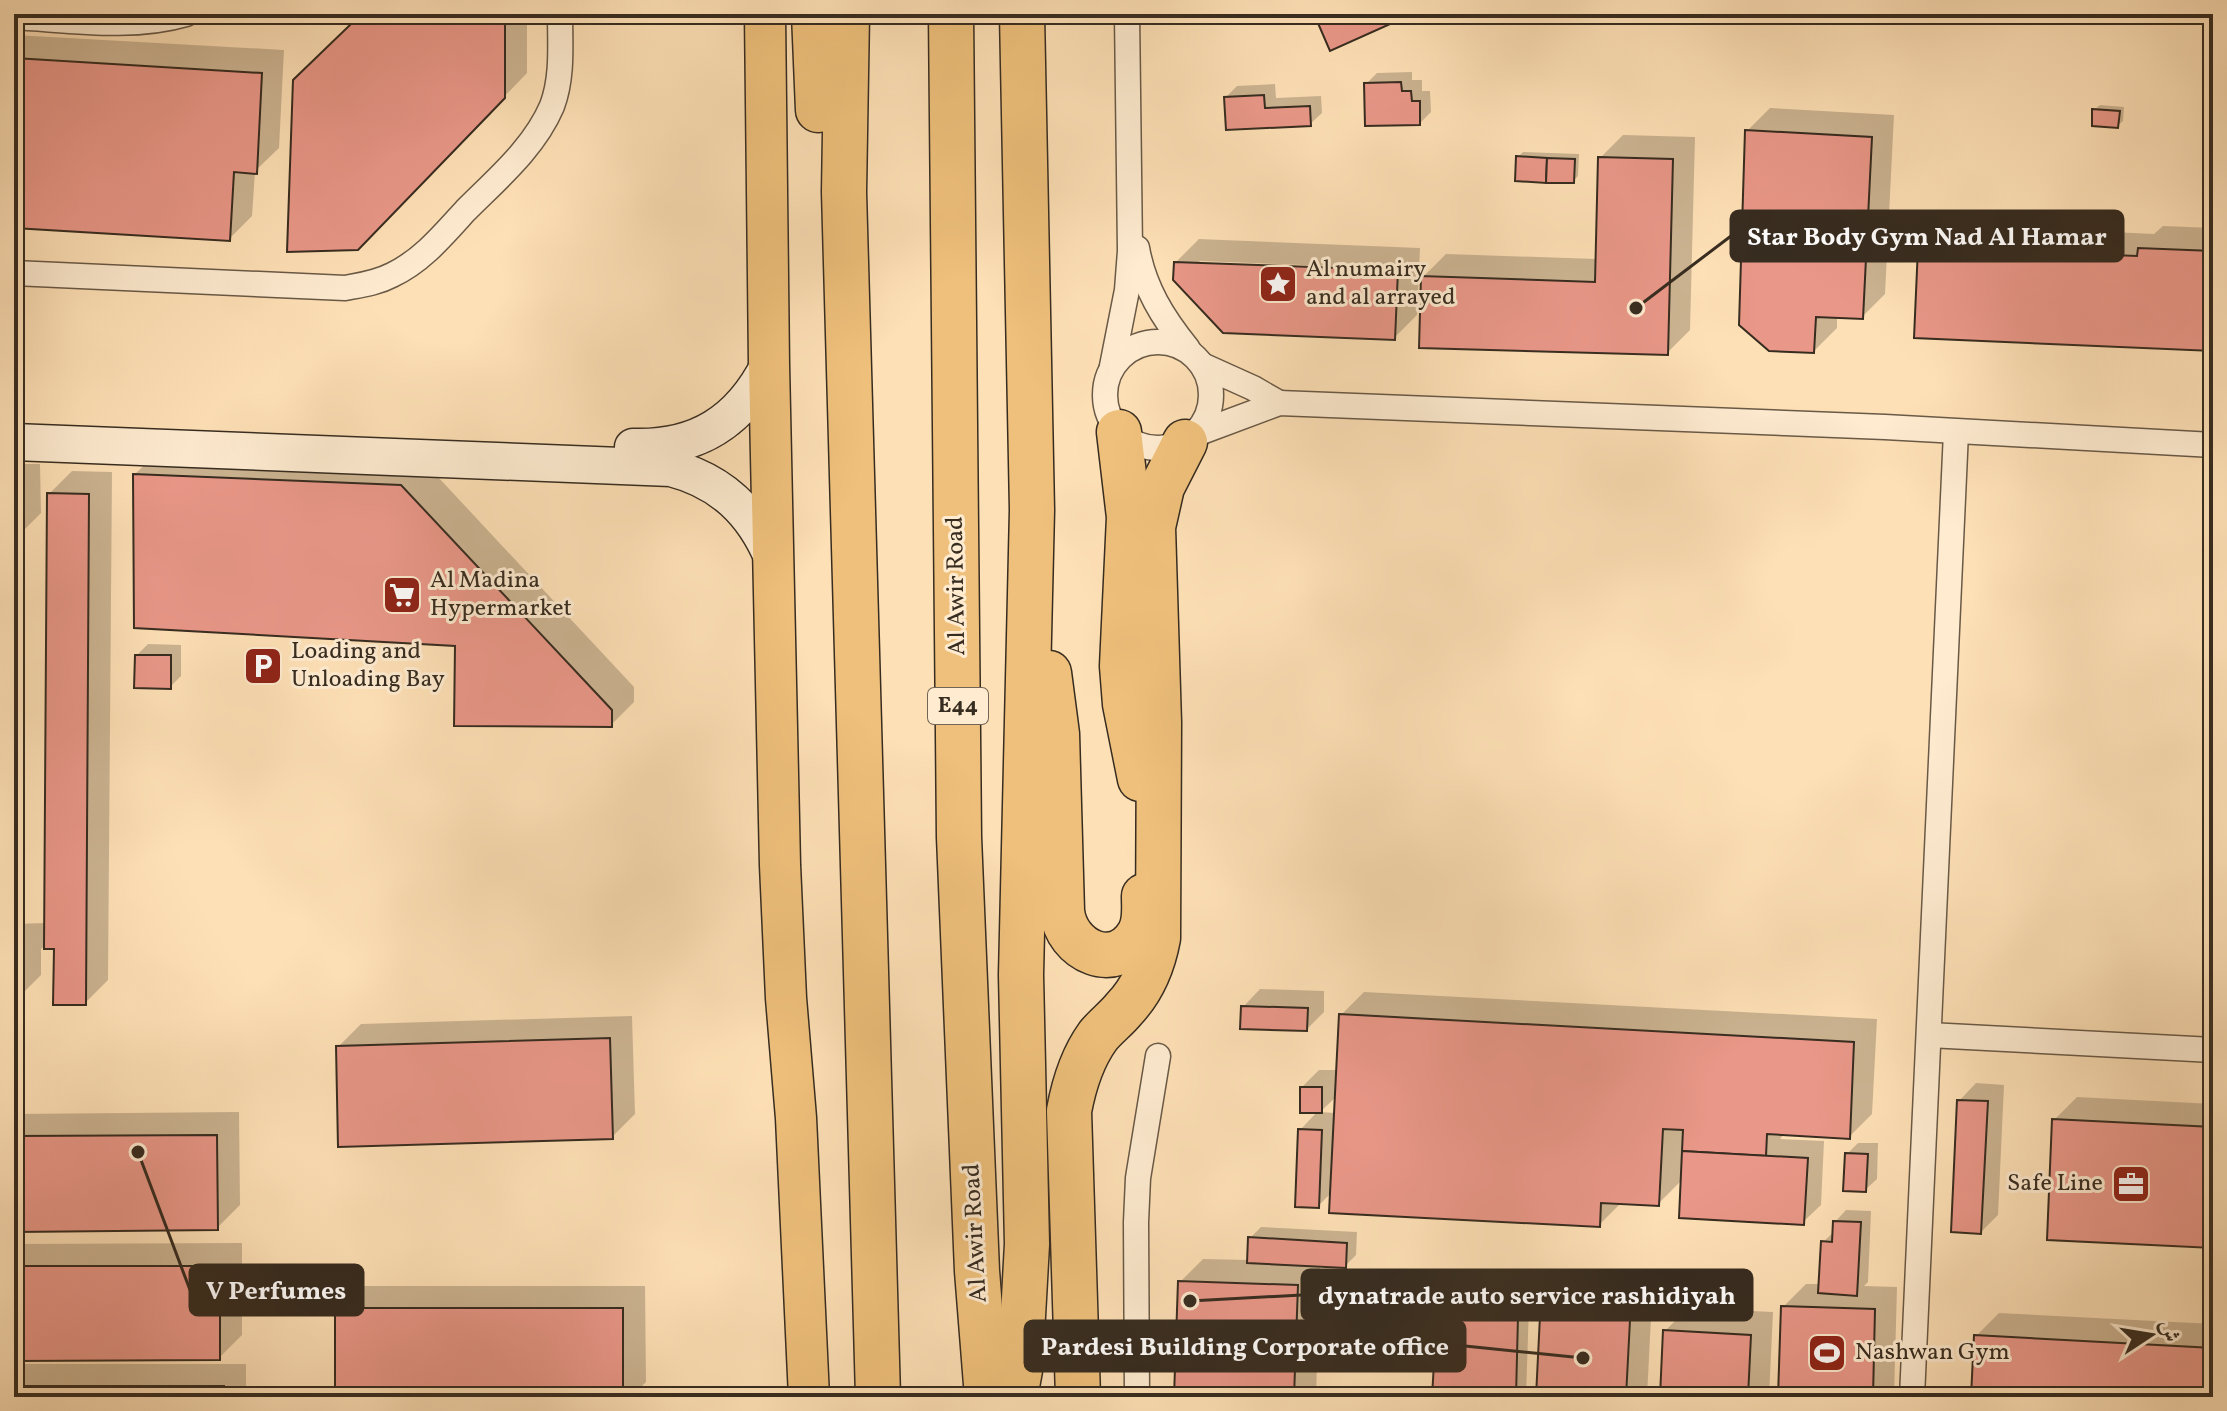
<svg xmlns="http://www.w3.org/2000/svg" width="2227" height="1411" font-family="Vollkorn,Amiri,serif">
<rect width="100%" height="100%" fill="#fee0b6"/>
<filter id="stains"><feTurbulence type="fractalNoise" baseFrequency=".0025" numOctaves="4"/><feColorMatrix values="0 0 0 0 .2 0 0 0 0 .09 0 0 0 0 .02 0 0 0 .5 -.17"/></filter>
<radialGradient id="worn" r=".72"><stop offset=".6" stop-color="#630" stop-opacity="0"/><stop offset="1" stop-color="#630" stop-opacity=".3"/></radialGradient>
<g fill="#0003" fill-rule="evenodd">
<polygon points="363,14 527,14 527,73 380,225 319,57"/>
<polygon points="14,35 284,50 279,148 255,171 252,216 229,239 14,226"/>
<polygon points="1412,72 1412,80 1422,80 1422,91 1430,91 1431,112 1420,123 1366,84 1377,73"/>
<polygon points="1275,84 1276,98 1321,96 1322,113 1310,124 1226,97 1237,86"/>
<polygon points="2100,105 2124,107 2123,121 2117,126 2094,110"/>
<polygon points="1770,108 1894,115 1885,294 1862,317 1837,316 1837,328 1814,351 1747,131"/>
<polygon points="1623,135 1695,137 1690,330 1667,353 1423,277 1446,254 1597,259 1600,158"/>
<polygon points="1523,152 1579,154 1578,176 1573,181 1518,157"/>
<polygon points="1943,224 2154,234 2163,226 2213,228 2213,349 1920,247"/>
<path d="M 1199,239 L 1420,248 L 1417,315 L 1394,338 L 1176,262 ZM 1199,261 L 1408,269 L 1408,273 L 1203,265 Z"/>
<polygon points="158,452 424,462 634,687 634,702 611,725 135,474"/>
<polygon points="14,464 40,464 41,513 18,536 14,536"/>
<polygon points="72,471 112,472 108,980 85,1003 56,947 46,944 41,949 41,975 18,998 14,998 14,924 46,923 49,494"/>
<polygon points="148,644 181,645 181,676 170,687 136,656"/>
<polygon points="1260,989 1324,991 1324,1012 1307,1029 1243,1007"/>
<path d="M 1364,992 L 1877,1019 L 1872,1114 L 1849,1137 L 1785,1133 L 1780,1139 L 1824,1141 L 1821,1205 L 1803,1222 L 1683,1179 L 1658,1204 L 1622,1202 L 1599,1225 L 1332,1192 L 1318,1206 L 1300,1130 L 1318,1111 L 1302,1087 L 1319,1070 L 1338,1070 L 1341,1015 ZM 1337,1096 L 1336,1113 L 1320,1112 Z"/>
<polygon points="632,1016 635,1114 612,1137 338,1047 361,1024"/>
<polygon points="1976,1083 2004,1085 1998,1215 1981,1232 1959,1101"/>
<polygon points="2077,1097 2213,1104 2213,1246 2054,1120"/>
<polygon points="239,1112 240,1205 217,1228 14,1230 14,1114"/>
<polygon points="1858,1143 1878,1143 1877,1179 1865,1190 1847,1154"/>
<polygon points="1846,1210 1871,1211 1868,1282 1864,1286 1897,1287 1894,1397 1780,1397 1783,1307 1806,1284 1821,1284 1823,1242 1835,1231 1835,1222"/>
<polygon points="1261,1227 1357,1232 1356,1255 1345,1266 1320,1265 1316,1397 1176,1397 1180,1282 1203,1259 1249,1260 1250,1238"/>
<polygon points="242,1243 242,1335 219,1358 14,1359 14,1244"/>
<polygon points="360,1286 645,1286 646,1382 631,1397 337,1397 337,1309"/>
<polygon points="1565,1293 1652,1298 1647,1397 1538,1397 1542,1316"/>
<polygon points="1450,1302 1529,1305 1526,1397 1434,1397 1439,1313"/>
<polygon points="1688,1308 1773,1312 1769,1397 1662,1397 1665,1331"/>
<polygon points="1999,1313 2213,1324 2213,1397 1973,1397 1976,1336"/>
<rect x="14" y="1364" width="232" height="33"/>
</g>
<g fill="#e99788" stroke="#372c20" stroke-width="2">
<polygon points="1314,14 1407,14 1408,16 1330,51"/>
<polygon points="351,24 505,24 505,98 358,250 287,252 293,80"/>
<polygon points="14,58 262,73 257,174 234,172 230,241 14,228"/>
<polygon points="1401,82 1402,91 1411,91 1412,101 1420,101 1420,125 1365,126 1364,83"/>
<polygon points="1264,95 1265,108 1310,106 1311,126 1226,130 1224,97"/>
<polygon points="2092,109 2120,111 2118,128 2092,126"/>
<polygon points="1745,130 1872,137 1863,319 1816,317 1814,353 1769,351 1739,325"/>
<polygon points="1516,156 1547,158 1546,183 1515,181"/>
<polygon points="1598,157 1673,159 1668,355 1419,348 1421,276 1595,282"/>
<polygon points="1547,158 1575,159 1574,183 1546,183"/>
<polygon points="1918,247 2137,256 2138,248 2213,251 2213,351 1914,338"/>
<polygon points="1174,262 1398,270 1395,340 1223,333 1173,280"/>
<polygon points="133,474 401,485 612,710 612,727 454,726 455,646 134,628"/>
<polygon points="14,486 18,486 19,538 14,538"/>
<polygon points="47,493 89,494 86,1005 53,1005 54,949 44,949"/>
<polygon points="135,655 171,655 171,689 134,688"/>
<polygon points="14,945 23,945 24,969 18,969 19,1000 14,1000"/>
<polygon points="1241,1006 1308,1008 1307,1031 1240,1029"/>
<polygon points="1339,1014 1854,1042 1850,1139 1767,1134 1766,1156 1682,1151 1683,1130 1663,1129 1659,1206 1601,1203 1600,1227 1329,1213"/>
<polygon points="610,1038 613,1139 338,1147 336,1046"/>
<rect x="1300" y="1087" width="22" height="26"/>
<polygon points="1957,1100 1988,1101 1981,1234 1951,1232"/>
<polygon points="2052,1119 2213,1127 2213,1248 2047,1240"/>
<polygon points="1298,1129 1322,1130 1319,1208 1295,1207"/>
<polygon points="217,1135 218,1230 14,1232 14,1136"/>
<polygon points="1682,1151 1808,1158 1804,1225 1679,1218"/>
<polygon points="1845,1153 1868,1154 1866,1192 1843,1191"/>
<polygon points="1833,1221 1861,1222 1857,1296 1818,1293 1821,1241 1832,1242"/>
<polygon points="1248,1237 1347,1243 1346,1268 1247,1263"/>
<polygon points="14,1266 220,1266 220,1360 14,1361"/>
<polygon points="1178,1281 1298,1285 1294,1397 1174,1397"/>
<polygon points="1781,1306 1875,1309 1873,1397 1778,1397"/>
<rect x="335" y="1308" width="288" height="89"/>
<polygon points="1437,1312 1518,1316 1516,1397 1432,1397"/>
<polygon points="1540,1316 1630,1320 1626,1397 1536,1397"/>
<polygon points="1663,1330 1751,1335 1748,1397 1660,1397"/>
<polygon points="1974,1335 2213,1348 2213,1397 1971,1397"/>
<rect x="14" y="1386" width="210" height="11"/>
</g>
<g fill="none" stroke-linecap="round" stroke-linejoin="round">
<g stroke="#695946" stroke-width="27">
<g id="street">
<path d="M 14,17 C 70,20 132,30 186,14"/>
<path d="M 1137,248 C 1144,288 1163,318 1188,349"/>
<path d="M 14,273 L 345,288 C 361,285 377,283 392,275 C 422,261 444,234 466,210 C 498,178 534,148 552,106 C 563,77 560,44 560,14"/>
<circle cx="1158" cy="395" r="53"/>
<polyline points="1202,365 1253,388 1279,403"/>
<polyline points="1112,366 1127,290 1130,251 1127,14"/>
<polyline points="1196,434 1279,403 1885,427 2213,445"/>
<polyline points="1929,1035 2213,1050"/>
<polyline points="1137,1397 1136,1222 1138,1178 1158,1056"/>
<polyline points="1912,1397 1956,432"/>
</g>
</g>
<g stroke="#372c20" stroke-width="39">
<g id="secondary">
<path d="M 14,442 L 671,468 C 721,481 753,511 773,559"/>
<path d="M 633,447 C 697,449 740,422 769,365"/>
</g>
</g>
<g stroke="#372c20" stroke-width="43">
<polyline id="primary" points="765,14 769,365 780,865 786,998 796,1118 809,1397"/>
</g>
<g stroke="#372c20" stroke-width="47">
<g id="highway">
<polyline points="814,14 818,110"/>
<polyline points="847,14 844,192 878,1397"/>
<polyline points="951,14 959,837 977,1271 987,1397"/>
<polyline points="1119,432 1129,517 1122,666 1125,704 1140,779"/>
<path d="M 1049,673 L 1057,734 L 1062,911 C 1066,951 1116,974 1139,934 C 1146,922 1144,908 1144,896"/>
<polyline points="1015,1397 1020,1370 1027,1244 1021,975 1032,510 1022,14"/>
<path d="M 1078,1397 L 1069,1111 C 1074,1084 1082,1058 1098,1036 C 1106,1026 1116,1019 1124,1009 C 1143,989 1153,965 1158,938 L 1159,723 L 1153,527 L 1162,487 L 1185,442"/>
</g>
</g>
<use href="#street" stroke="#feebd0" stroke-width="24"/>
<use href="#secondary" stroke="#feebd0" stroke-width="36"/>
<use href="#primary" stroke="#efc07b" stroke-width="40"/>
<use href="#highway" stroke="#efc07b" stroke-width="44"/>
</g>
<defs>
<g id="sight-square" transform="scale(2)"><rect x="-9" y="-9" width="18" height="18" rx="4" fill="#8f2418" stroke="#feebd0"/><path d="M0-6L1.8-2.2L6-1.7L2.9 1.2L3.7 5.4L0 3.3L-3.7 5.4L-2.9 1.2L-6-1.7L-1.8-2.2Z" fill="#fff"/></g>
<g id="supermarket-square" transform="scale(2)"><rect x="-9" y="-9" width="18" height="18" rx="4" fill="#8f2418" stroke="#feebd0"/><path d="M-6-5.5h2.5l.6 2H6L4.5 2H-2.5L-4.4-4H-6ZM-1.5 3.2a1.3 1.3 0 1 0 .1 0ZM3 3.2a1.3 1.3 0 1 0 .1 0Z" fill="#fff"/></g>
<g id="parking-square" transform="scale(2)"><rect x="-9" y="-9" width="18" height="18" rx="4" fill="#8f2418" stroke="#feebd0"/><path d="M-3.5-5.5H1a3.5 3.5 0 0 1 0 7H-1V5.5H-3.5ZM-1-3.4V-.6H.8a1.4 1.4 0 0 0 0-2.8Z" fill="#fff"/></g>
<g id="office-square" transform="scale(2)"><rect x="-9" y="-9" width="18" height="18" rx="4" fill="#8f2418" stroke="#feebd0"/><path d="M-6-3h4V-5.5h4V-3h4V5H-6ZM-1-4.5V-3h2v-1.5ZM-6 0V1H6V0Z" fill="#fff"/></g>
<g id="stadium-square" transform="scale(2)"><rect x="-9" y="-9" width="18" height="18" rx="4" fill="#8f2418" stroke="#feebd0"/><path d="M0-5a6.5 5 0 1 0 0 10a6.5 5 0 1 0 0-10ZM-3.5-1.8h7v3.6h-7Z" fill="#fff"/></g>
</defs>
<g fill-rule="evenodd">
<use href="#sight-square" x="1278" y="284"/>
<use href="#supermarket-square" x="402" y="595"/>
<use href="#parking-square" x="263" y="666"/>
<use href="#office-square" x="2131" y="1184"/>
<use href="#stadium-square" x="1827" y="1353"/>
</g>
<g text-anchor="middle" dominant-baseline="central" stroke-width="6" stroke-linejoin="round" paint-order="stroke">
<rect fill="#feebd0" stroke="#736555" stroke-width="2" x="928" y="688" width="60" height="36" rx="6"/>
<g font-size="22" font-weight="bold" fill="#372c20">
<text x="958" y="706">E44</text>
</g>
<g font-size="24" fill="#372c20" stroke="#feebd0" text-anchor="start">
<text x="1306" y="270">Al numairy<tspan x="1306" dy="28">and al arrayed</tspan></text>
<text x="430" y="581">Al Madina<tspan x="430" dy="28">Hypermarket</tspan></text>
<text x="291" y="652">Loading and<tspan x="291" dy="28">Unloading Bay</tspan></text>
<text x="2103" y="1184" text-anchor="end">Safe Line</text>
<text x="1855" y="1353">Nashwan Gym</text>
</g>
<g font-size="24" fill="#372c20" stroke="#feebd0">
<text transform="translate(957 586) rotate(-91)">Al Awir Road</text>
<text transform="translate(976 1233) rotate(-93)">Al Awir Road</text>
</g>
</g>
<path fill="none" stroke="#372c20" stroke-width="3" d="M1636 308L1731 236M138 1152L190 1290M1190 1301L1302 1295M1583 1358L1465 1346"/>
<g fill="#372c20" stroke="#feebd0" stroke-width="3">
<circle cx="1636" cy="308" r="8"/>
<circle cx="138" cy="1152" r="8"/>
<circle cx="1190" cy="1301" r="8"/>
<circle cx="1583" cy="1358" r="8"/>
</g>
<g fill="#372c20" stroke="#372c20" stroke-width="3">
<rect x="1731" y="211" width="392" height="50" rx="8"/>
<rect x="190" y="1265" width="173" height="50" rx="8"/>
<rect x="1302" y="1270" width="450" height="50" rx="8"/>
<rect x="1025" y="1321" width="440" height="50" rx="8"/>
</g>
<g font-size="26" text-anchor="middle" font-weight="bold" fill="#fff">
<text x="1927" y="245">Star Body Gym Nad Al Hamar</text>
<text x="276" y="1299">V Perfumes</text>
<text x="1527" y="1304">dynatrade auto service rashidiyah</text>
<text x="1245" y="1355">Pardesi Building Corporate office</text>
</g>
<rect width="2227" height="1411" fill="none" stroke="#fee0b6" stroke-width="48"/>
<rect x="16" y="16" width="2195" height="1379" fill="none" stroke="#372c20" stroke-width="4"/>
<rect x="24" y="24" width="2179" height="1363" fill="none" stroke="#372c20" stroke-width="2"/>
<g transform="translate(2151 1335) rotate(78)" stroke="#feebd0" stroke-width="6" paint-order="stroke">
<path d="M0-6L14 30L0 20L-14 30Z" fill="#372c20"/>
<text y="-12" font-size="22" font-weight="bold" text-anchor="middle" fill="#372c20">ش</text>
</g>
<rect width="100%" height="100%" filter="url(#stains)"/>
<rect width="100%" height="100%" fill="url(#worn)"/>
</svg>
